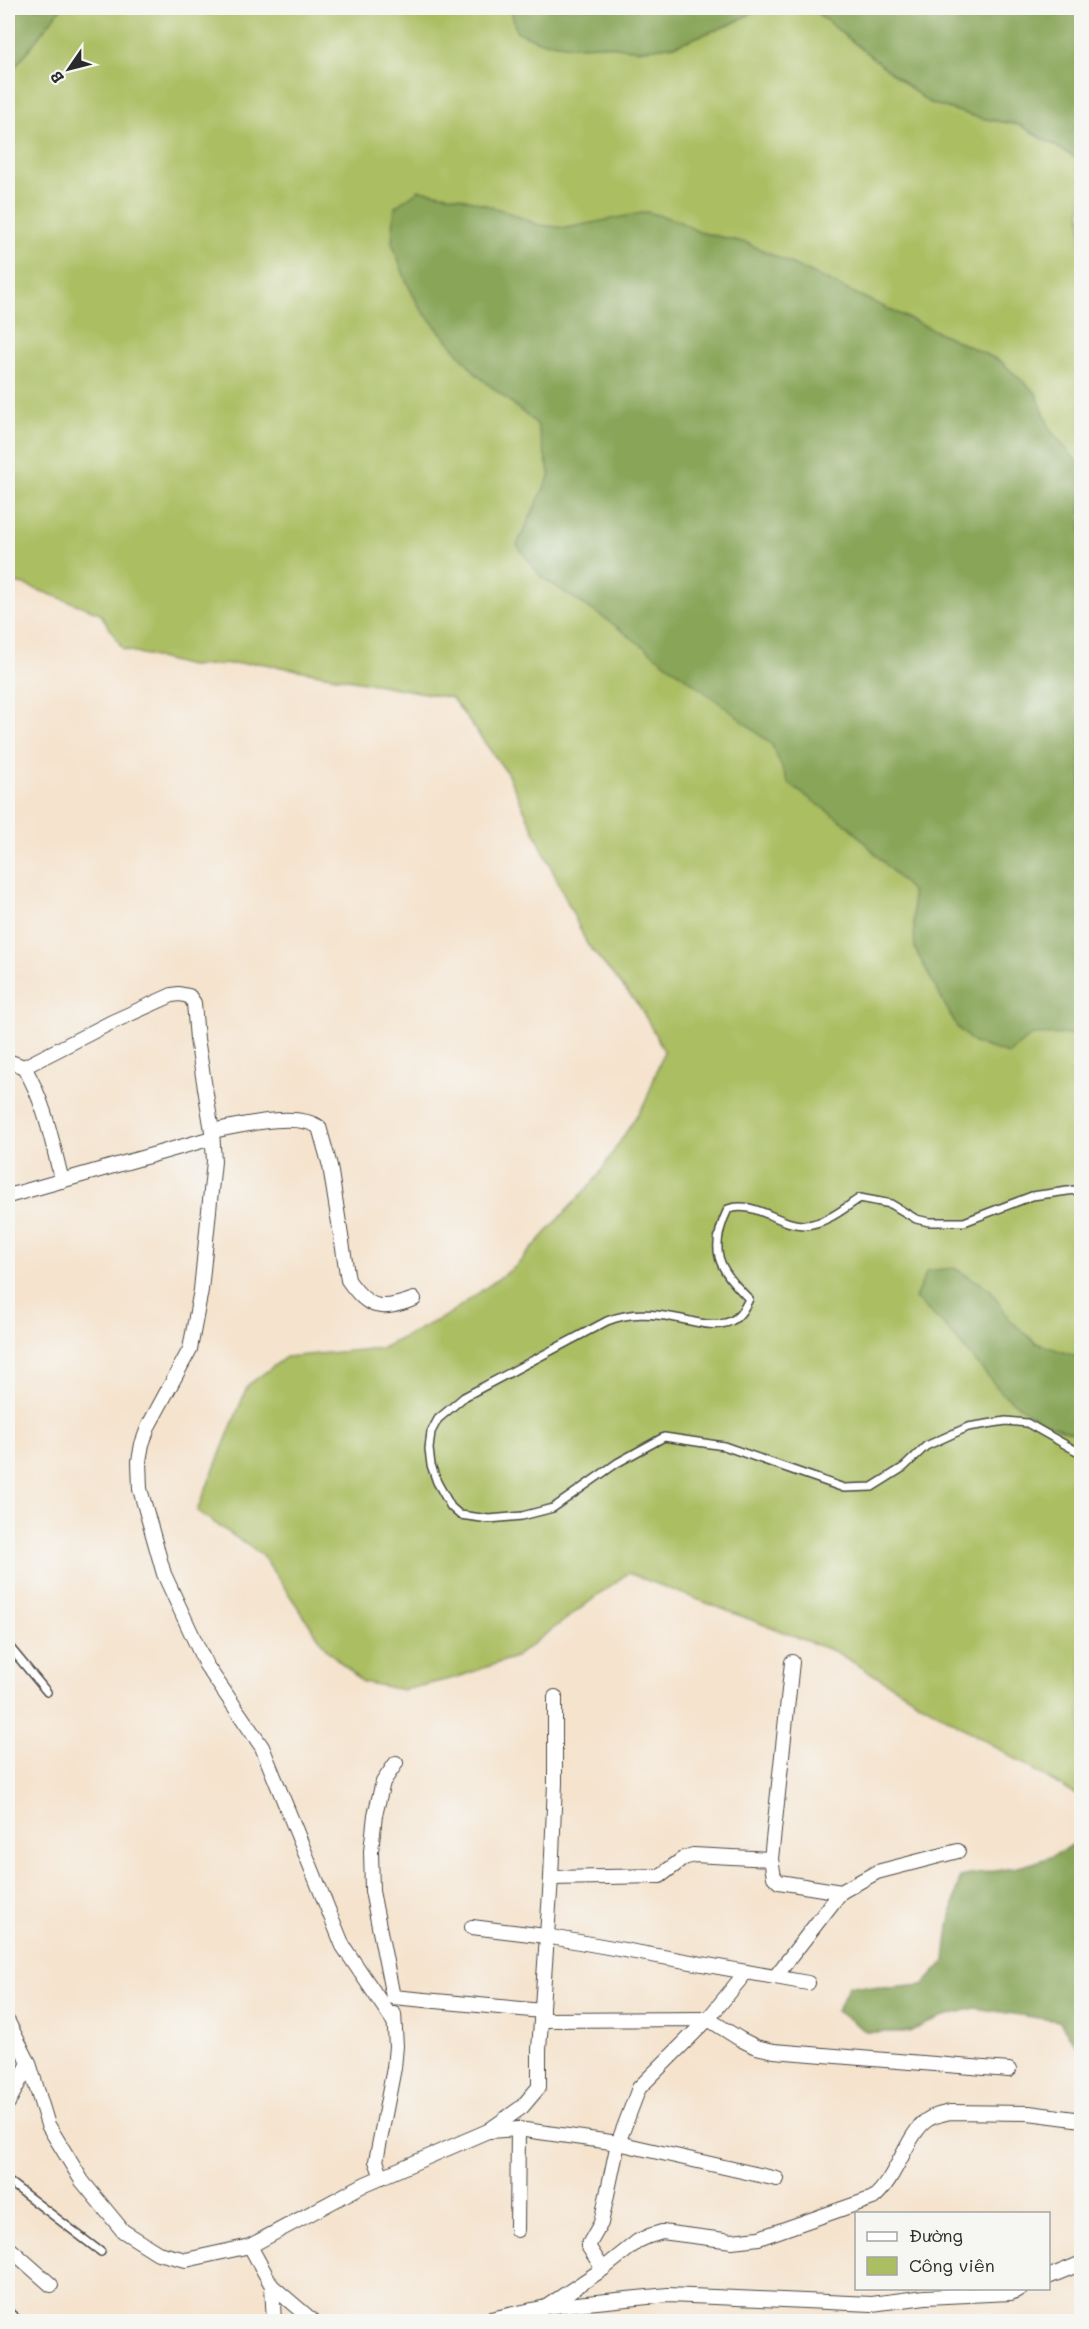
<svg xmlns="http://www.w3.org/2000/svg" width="1089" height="2329" font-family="Mali,sans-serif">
<rect width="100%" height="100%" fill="#f6f6f2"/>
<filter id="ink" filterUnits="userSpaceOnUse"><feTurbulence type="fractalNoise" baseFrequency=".0167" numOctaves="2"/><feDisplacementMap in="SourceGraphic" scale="12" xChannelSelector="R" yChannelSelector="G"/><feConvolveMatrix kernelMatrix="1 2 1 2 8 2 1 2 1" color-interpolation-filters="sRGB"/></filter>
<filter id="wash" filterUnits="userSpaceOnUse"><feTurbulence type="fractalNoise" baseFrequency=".008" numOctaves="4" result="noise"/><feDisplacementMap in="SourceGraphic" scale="24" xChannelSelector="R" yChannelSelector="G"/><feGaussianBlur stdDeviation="1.35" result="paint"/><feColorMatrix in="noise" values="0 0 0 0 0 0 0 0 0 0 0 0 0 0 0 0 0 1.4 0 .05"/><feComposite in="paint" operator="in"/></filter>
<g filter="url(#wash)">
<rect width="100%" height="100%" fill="#f5e3cd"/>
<polygon fill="#abbe62" stroke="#6b7446" stroke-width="1.5" points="61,8 511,8 516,31 572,46 602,45 639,50 676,45 733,23 761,8 816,12 928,102 980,118 1020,125 1081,161 1081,1798 836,1652 628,1573 515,1657 458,1677 404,1690 363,1682 328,1651 262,1555 197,1511 248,1385 286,1357 382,1348 446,1316 516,1266 598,1176 646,1101 664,1051 640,1007 587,944 507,773 452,698 259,663 190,666 123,649 100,613 25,585 8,582 8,76"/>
<g fill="#88a558" stroke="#5a6842" stroke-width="1.5">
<polygon points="8,8 61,8 8,76"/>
<polygon points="511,8 1081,8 1081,161 1020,125 980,118 928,102 816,12 761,8 733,23 676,45 639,50 602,45 572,46 538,41 516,31"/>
<polygon points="419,190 459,197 502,210 539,225 566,228 647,212 676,220 699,232 747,243 1000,361 1036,393 1051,431 1081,466 1081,1034 1032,1035 1008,1054 974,1043 957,1027 915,949 912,892 850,827 789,784 772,745 725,707 606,619 541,577 517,545 550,475 537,424 477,375 420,308 406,281 392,242 395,207"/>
<polygon points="954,1268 990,1289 1010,1320 1036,1343 1081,1358 1081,1436 1038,1420 1003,1394 946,1327 915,1298 927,1271"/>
<path d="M 1081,1838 L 1081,2052 L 1059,2021 L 975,2008 L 940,2017 L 909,2032 L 867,2032 L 837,2011 L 849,1985 L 890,1988 L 923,1985 L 945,1961 L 949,1926 L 960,1877 C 1004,1869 1047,1867 1081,1838 Z"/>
</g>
</g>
<g filter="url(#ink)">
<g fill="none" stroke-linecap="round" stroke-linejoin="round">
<g stroke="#494743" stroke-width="10">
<g id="service">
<path d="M 1082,1189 L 1032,1196 L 964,1222 L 929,1222 L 916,1219 L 891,1204 L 860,1198 C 844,1208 826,1224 805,1225 C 780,1226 755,1200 728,1209 C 708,1251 718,1268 749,1299 C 745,1307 740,1317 731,1321 C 713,1329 694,1321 676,1318 C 652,1313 630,1312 607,1321 L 464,1397 L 438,1419 L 431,1432 L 429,1449 L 431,1465 L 437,1482 L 451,1507 L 460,1515 L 489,1519 L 522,1516 L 553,1508 L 617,1463 L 664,1437 L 724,1446 L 844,1488 L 872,1487 L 904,1467 L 926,1446 L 968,1427 L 1006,1421 L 1027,1423 L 1082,1454"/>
<polyline points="8,1645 47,1692"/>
<polyline points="8,2181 101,2252"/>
<polyline points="8,2311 20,2322"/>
</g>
</g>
<g stroke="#494743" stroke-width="16">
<g id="minor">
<polyline points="8,1061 24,1067 110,1023 172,995 179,994 189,996 194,1003 197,1039 212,1131 214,1161 201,1290 190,1349 149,1425 142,1444 139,1461 140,1489 164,1574 206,1665 262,1747 343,1946 394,2022"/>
<path d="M 24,1067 C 45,1102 52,1142 62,1181"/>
<path d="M 212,1131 C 239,1126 295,1111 319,1127 L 330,1166 L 348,1280 C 369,1310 381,1311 414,1299"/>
<polyline points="8,1196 212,1138"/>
<polyline points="396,1763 383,1782 375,1815 371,1851 372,1891 393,1997 542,2011"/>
<polyline points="771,1859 792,1662"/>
<polyline points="551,1878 660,1876 684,1858 693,1855 771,1859 774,1877 779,1882 841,1892 775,1977"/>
<polyline points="841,1892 877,1872 958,1851"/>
<polyline points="472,1927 546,1936 808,1983"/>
<polyline points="541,2020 708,2019 740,2039 756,2047 774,2051 1009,2070"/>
<polyline points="8,2022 29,2063 48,2125 82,2181 123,2231 158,2253 186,2260 250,2246 365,2184 488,2131 522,2107 539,2087 539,2050 551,1878 555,1783 555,1697"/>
<polyline points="8,2103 29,2063"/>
<polyline points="490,2131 518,2129 618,2143 777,2179"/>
<polyline points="382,2177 376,2161 394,2068 396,2046 394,2014"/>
<polyline points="517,2230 518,2129"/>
<polyline points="250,2246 272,2286 314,2322"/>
<polyline points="8,2247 51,2285"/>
<polyline points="603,2269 588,2246 601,2223 618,2143 639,2088 708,2019 746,1972"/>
<polyline points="1048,2277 1082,2263"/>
<polyline points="272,2286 274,2322"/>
<path d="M 546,2307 L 603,2269 L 638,2241 L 649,2236 L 662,2232 L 732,2241 L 759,2238 L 873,2198 C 896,2180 907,2134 927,2120 C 934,2115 942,2114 950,2112 L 1029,2113 L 1082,2120"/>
<polyline points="477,2322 546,2307 668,2295 872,2304 925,2297 1011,2293 1022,2288"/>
</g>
</g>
<use href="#service" stroke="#fff" stroke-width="7"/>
<use href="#minor" stroke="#fff" stroke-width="14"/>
</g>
</g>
<rect width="1089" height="2329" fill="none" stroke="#f6f6f2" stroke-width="30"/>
<rect x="855" y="2212" width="195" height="78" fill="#f6f6f2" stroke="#a5a5a2" stroke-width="1.5"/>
<rect x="867" y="2232" width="30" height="9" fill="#ffffff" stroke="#a5a5a2" stroke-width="1.5"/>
<text x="909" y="2242" font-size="18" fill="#2b2b2b">Đường</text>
<rect x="867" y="2257" width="30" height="18" fill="#abbe62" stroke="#a5a5a2" stroke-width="1.5"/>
<text x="909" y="2272" font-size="18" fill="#2b2b2b">Công viên</text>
<g transform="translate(69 69) rotate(235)" stroke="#f6f6f2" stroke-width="4.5" paint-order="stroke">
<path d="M0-4.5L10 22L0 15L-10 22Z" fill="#2b2b2b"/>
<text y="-9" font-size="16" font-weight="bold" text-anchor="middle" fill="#2b2b2b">B</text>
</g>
</svg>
